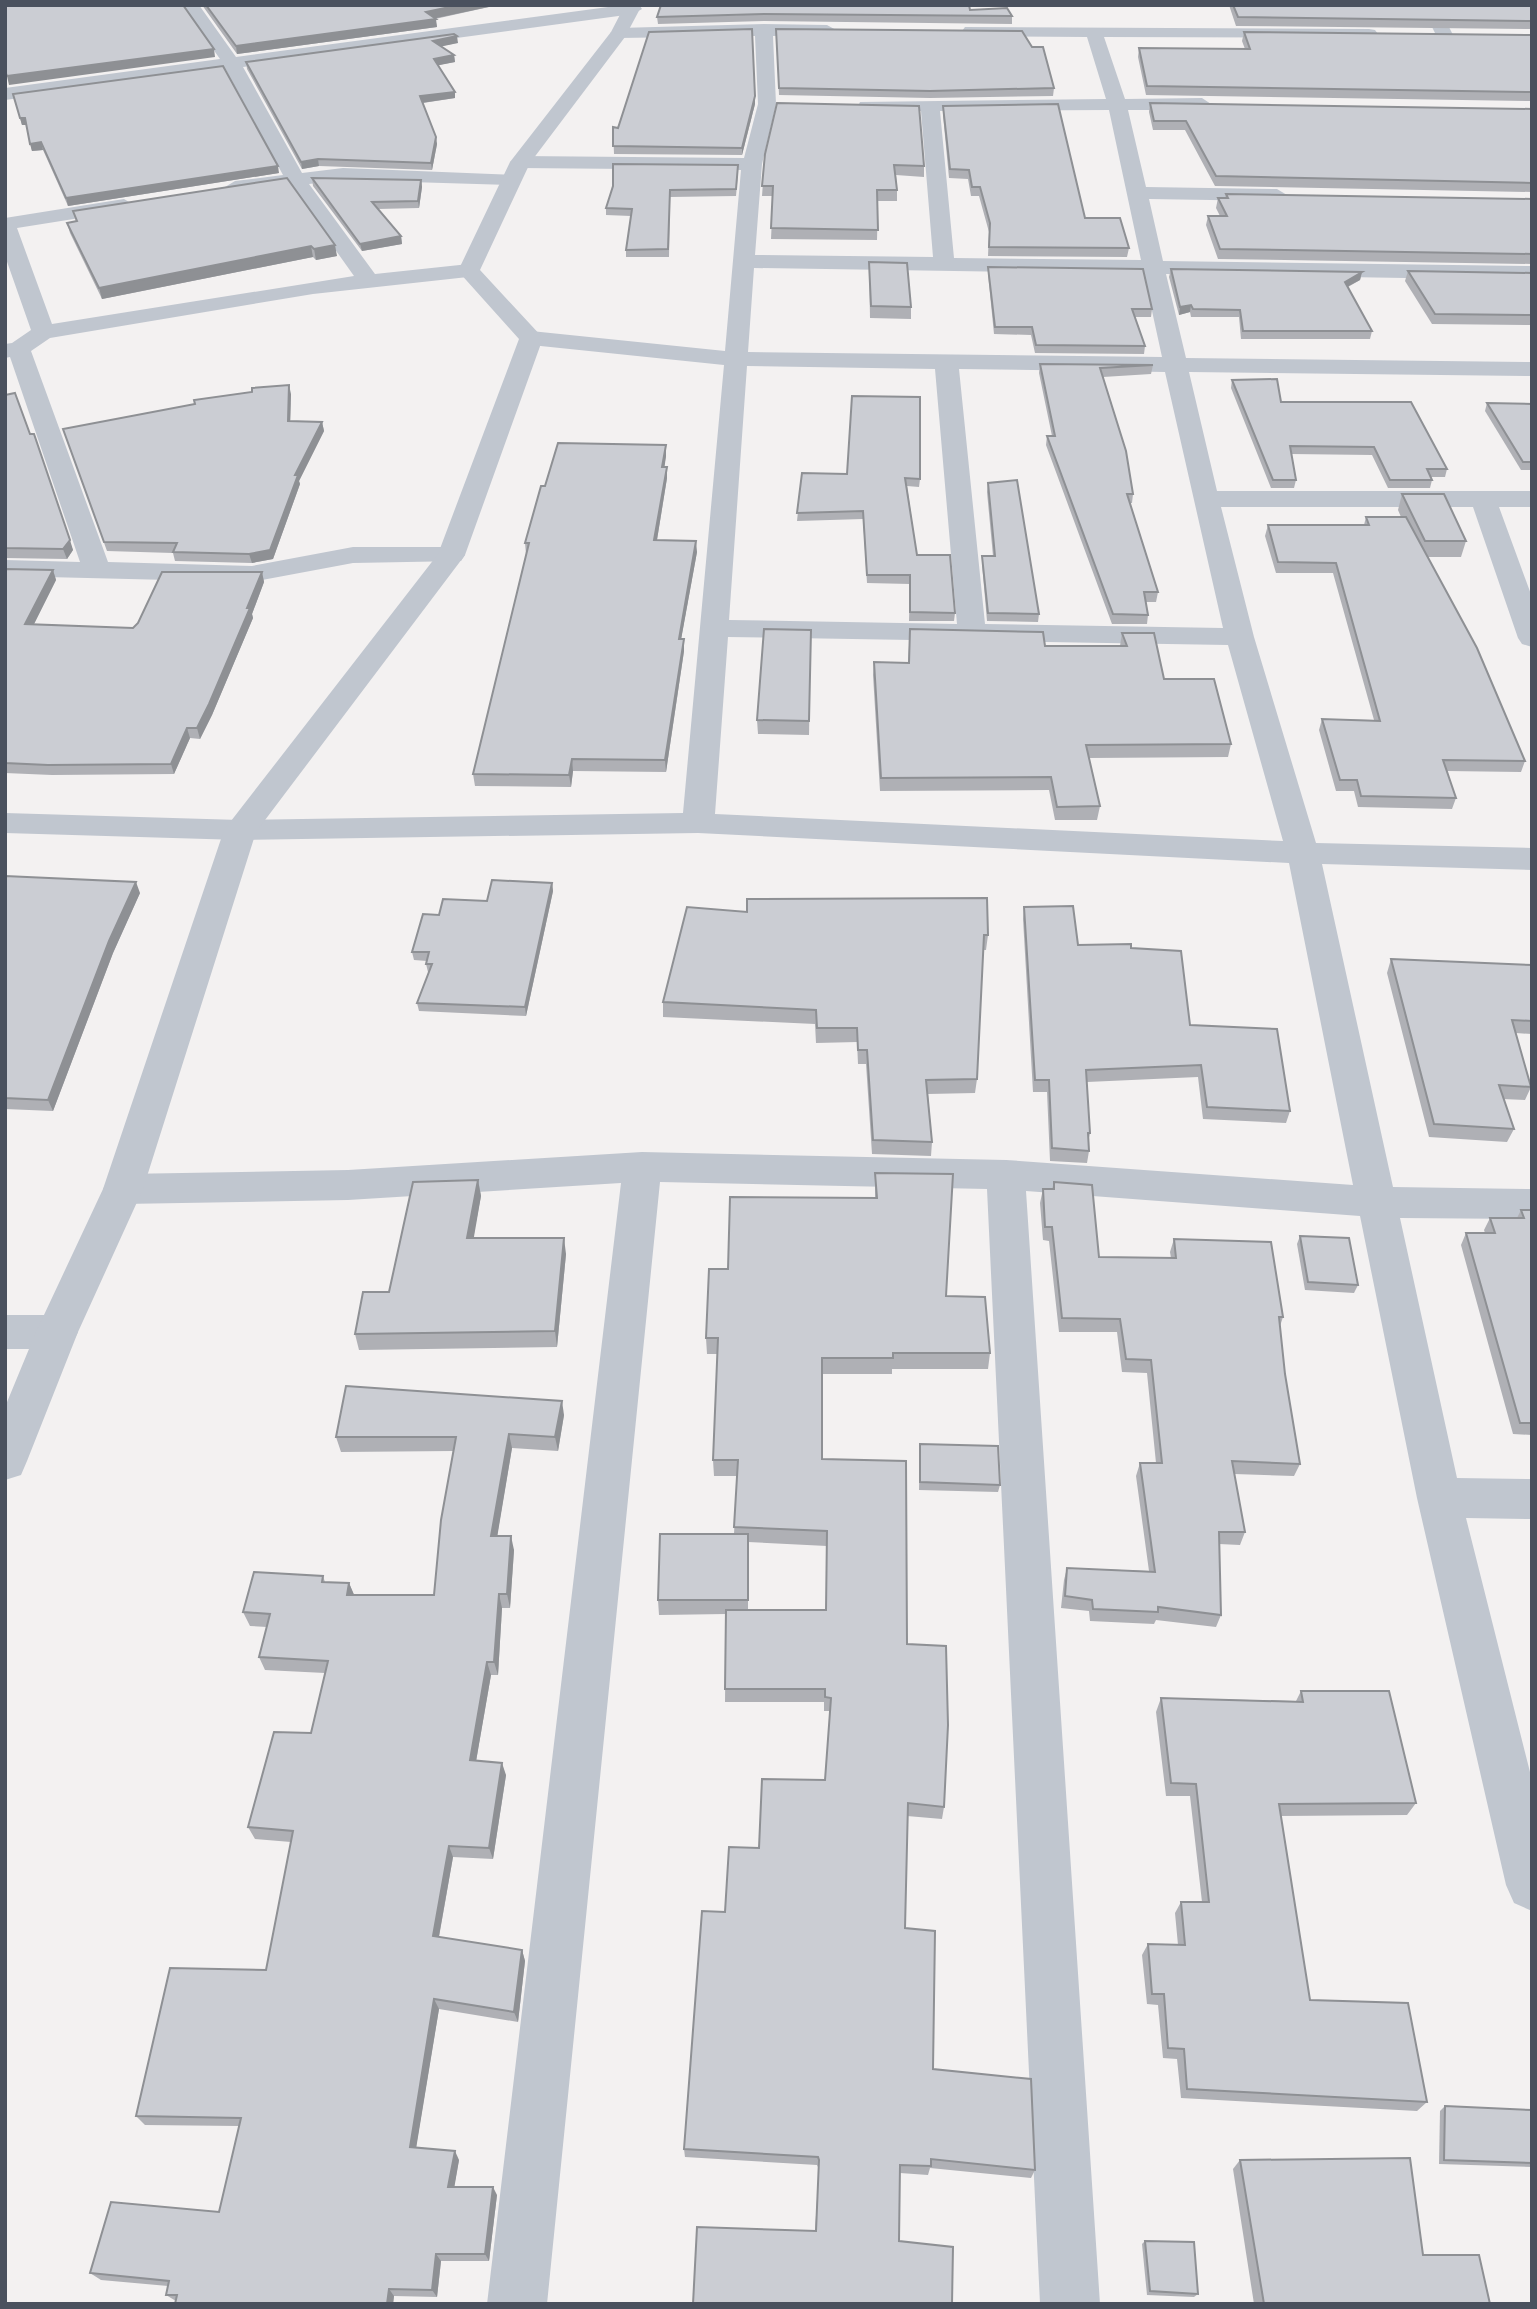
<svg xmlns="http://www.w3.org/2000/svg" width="1537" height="2309" font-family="'Space Grotesk',sans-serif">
<rect width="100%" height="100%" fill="#f3f1f1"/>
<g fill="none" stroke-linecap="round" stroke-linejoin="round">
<g fill="#c0c6cf" fill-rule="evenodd">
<polygon points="182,5 199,5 236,57 623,5 639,5 642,9 633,14 243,67 302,173 343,168 519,175 522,179 512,185 343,180 309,184 375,274 469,264 477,266 480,271 477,276 313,294 50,338 31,351 108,562 252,566 353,547 451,547 461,549 465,555 461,561 353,563 252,582 5,576 5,560 80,562 10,357 5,358 5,344 12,343 31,330 5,256 5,218 124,199 134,205 124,211 17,228 52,324 354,276 290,186 235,193 225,187 235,181 283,175 226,70 5,100 5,88 220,59"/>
<polygon points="1421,5 1438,5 1453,35 1450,39 1438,39"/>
<path d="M 764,24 L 827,25 L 836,30 L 827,35 L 773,36 L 776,104 L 762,164 L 755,255 L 933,257 L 921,111 L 867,112 L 860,110 L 858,106 L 860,102 L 1106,99 L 1087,37 L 971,36 L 962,31 L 965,27 L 1369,29 L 1375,30 L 1378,34 L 1375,38 L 1104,37 L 1125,99 L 1202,98 L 1211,104 L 1202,110 L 1128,110 L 1146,187 L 1277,189 L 1287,195 L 1277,201 L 1149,199 L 1163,261 L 1532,266 L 1532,280 L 1166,274 L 1186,358 L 1532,362 L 1532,376 L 1189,372 L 1217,491 L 1532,491 L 1532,507 L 1499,507 L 1532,597 L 1532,647 L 1522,644 L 1518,638 L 1473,507 L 1221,507 L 1254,637 L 1316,843 L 1532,848 L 1532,870 L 1322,864 L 1393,1187 L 1532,1189 L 1532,1219 L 1400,1218 L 1457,1478 L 1532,1479 L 1532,1519 L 1466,1518 L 1532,1780 L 1532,1911 L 1514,1903 L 1506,1885 L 1417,1498 L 1360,1216 L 1026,1191 L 1100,2304 L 1040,2304 L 987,1189 L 660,1182 L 547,2304 L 487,2304 L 621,1183 L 348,1200 L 123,1204 L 109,1200 L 103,1189 L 109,1178 L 123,1174 L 348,1170 L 642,1152 L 1006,1160 L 1353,1185 L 1289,863 L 698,833 L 240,840 L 5,833 L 5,813 L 240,820 L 683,813 L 724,365 L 531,345 L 523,343 L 519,338 L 523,333 L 531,331 L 725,351 L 741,170 L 520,168 L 510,162 L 520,156 L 744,158 L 758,104 L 755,36 L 619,38 L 610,33 L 619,28 ZM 1109,110 L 1141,260 L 954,258 L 940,111 ZM 754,268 L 1144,274 L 1162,357 L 748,352 ZM 747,366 L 935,369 L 957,624 L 729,620 ZM 959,369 L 1165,372 L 1223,628 L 985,624 ZM 728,637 L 1228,645 L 1283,841 L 715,814 Z"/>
<polygon points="5,1315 57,1315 72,1320 78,1332 72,1344 57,1349 5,1349"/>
</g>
<polygon fill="#c0c6cf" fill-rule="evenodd" points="625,5 642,5 625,37 530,163 480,270 543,338 465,555 256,832 143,1189 78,1332 27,1461 21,1475 5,1480 5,1407 36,1332 103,1189 224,830 438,554 519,339 458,271 510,162 611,32"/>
</g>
<g fill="#afb0b5" fill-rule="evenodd">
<polygon points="202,5 498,5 435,19 437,27 237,54"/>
<polygon points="1229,5 1532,5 1532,29 1236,26"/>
<polygon points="970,10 1012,16 1012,24 764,21 658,24 657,17"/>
<polygon points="776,29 1054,88 1053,96 930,98 779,95"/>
<polygon points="1244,32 1532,35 1532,101 1146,95 1138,57 1139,48 1245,49 1242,41"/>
<polygon points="458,43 441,46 454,55 455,62 438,65 455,98 423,103 437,144 432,170 319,166 302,169 247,69 246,62"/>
<polygon points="13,94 279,173 68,206 43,150 32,151 26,125 22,125"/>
<polygon points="1150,103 1532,109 1532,192 1215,186 1185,130 1153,130 1149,112"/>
<polygon points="755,104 742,155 614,154 613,127 618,128"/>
<polygon points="943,106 1085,218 1129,248 1127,257 988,256 989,232 979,196 971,196 968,179 949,178 943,115"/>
<polygon points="765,154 924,166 924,177 896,175 897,190 897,201 878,201 877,240 771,239 773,196 762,196"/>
<polygon points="738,173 736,196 670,197 669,257 626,257 626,250 631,216 606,215 606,208 613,186"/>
<polygon points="287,178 337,256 316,260 313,257 102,299 70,233 67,223 76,221 73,211"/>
<polygon points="312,178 421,180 422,187 419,208 378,209 401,236 402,244 362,251 313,186"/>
<polygon points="1226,194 1532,199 1532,264 1218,259 1206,225 1208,216 1220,216 1216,208 1218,198 1225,198"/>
<polygon points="869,262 911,307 911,319 870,318"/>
<polygon points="988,267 1152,309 1151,317 1135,317 1145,346 1144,354 1035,353 1031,335 994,334 988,274"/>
<polygon points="1171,269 1362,272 1360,280 1348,287 1372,331 1370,339 1241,339 1239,317 1191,317 1190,312 1179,315 1169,277"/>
<polygon points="1408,271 1532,273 1532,325 1432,324 1405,281"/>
<polygon points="1040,364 1153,365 1151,374 1103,377 1133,494 1132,503 1130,503 1158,592 1156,602 1146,602 1148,615 1147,624 1112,624 1046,445 1047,436 1052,436 1039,373"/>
<polygon points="1232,380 1281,402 1447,469 1445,477 1430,477 1432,480 1430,488 1388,488 1372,455 1291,454 1296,480 1294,488 1271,488 1231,388"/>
<polygon points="291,394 290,421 322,422 324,431 299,481 300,484 273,559 252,563 175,561 173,553 107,551 66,438"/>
<polygon points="5,395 73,550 67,559 5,558"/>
<polygon points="1487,403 1532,404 1532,470 1521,470 1485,411"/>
<polygon points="666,445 666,456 664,467 667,478 657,540 697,552 681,639 684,651 666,772 573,771 571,787 475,786 473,774 526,554 525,543 545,486"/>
<polygon points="802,473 920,479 919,487 907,486 917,555 955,613 954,621 909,621 910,584 867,583 863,519 797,521"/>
<polygon points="988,483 1039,614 1038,622 987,621 982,564 982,556 993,556 987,492"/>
<polygon points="1402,494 1466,541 1461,557 1428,557 1525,761 1521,772 1447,771 1456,798 1452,809 1358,807 1354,791 1336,791 1319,730 1322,719 1374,720 1333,573 1276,573 1265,536 1268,525 1364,525 1366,517 1401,517 1398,510"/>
<polygon points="5,569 53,570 56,580 34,624 133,628 262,572 264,582 252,614 253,618 212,715 200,739 190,738 174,774 52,775 5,773"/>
<polygon points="910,629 1045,646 1120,646 1122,633 1164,679 1231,744 1228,757 1089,758 1100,806 1097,820 1055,820 1049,790 880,791 873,675 874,662 908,663"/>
<polygon points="811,630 809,735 758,734 757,720"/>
<polygon points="5,876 140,893 113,953 53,1111 5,1109"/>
<polygon points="552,883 553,891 526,1016 419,1011 417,1003 429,972 428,972 426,964 427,961 414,960 412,952 439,915"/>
<polygon points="687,907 988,935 986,950 983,950 977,1079 975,1093 928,1094 932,1142 931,1156 872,1154 866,1064 858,1064 857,1042 816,1043 815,1024 663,1017 663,1002"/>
<polygon points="1024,907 1078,945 1131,948 1190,1025 1290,1111 1286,1123 1203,1119 1198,1077 1087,1082 1090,1133 1088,1142 1089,1151 1087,1163 1050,1161 1047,1092 1033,1092 1023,919"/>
<polygon points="1391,959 1532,965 1532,1034 1516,1033 1531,1087 1525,1100 1503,1099 1514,1129 1507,1142 1429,1137 1387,973"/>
<path d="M 875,1173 L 946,1296 L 990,1353 L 988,1369 L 892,1369 L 892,1374 L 822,1374 L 822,1459 L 907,1644 L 944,1807 L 942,1819 L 907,1816 L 905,1928 L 933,2069 L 1035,2170 L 1031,2178 L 930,2168 L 928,2175 L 900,2173 L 815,2231 L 819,2169 L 817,2165 L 685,2157 L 684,2149 L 725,1912 L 759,1848 L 825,1780 L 830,1711 L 824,1711 L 824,1702 L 725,1702 L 726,1614 L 659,1615 L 658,1600 L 734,1534 L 737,1476 L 714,1476 L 713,1460 L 717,1354 L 707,1354 L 706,1338 L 728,1269 L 875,1198 ZM 748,1542 L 827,1546 L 826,1610 L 748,1610 Z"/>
<polygon points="478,1180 481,1196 473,1238 566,1254 557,1347 359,1350 355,1334 389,1292"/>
<polygon points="1054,1182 1099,1257 1171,1258 1170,1252 1174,1239 1283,1317 1280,1326 1285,1374 1300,1464 1294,1476 1234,1474 1245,1532 1240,1545 1219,1544 1221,1615 1216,1627 1156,1620 1154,1624 1090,1621 1089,1611 1061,1608 1064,1580 1067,1568 1149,1571 1136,1476 1140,1463 1156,1463 1147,1373 1122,1372 1117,1332 1059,1332 1049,1241 1043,1240 1040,1203 1043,1189 1052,1189"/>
<polygon points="1521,1210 1532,1210 1532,1435 1513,1434 1461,1245 1466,1233 1485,1233 1484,1230 1490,1218 1517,1218"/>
<polygon points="1300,1236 1358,1285 1354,1293 1305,1290 1297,1244"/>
<polygon points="564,1415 558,1451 512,1448 497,1536 514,1550 510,1608 502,1608 498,1675 491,1675 476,1761 506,1775 493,1859 453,1857 439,1937 522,1950 525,1961 518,2022 439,2009 416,2147 459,2160 454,2187 497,2195 489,2261 441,2261 437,2297 394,2296 393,2304 175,2304 176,2301 166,2295 168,2286 101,2280 90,2273 219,2212 239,2126 145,2125 136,2116 266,1970 291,1842 255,1839 248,1827 311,1733 325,1673 265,1670 259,1657 267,1627 250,1626 243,1612 323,1576 325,1582 349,1583 354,1595 434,1595 453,1451 341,1452 336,1437"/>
<polygon points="920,1444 1000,1485 998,1492 919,1490"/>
<polygon points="1301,1691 1416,1803 1407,1815 1281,1816 1310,2000 1427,2102 1417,2111 1181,2098 1177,2059 1163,2058 1158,2005 1147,2004 1142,1955 1148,1944 1178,1945 1175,1913 1181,1902 1202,1902 1190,1796 1166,1796 1156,1712 1161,1698 1296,1701"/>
<polygon points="1445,2106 1532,2110 1532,2167 1439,2164 1440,2111"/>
<polygon points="1240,2160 1423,2255 1490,2304 1254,2304 1233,2169"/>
<polygon points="1145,2241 1198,2294 1194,2297 1147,2295 1142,2244"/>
</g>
<g fill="#8e9094">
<polygon points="459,5 498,5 427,20 426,12"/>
<polygon points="436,19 437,27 237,54 236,46"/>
<polygon points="457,36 458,43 434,48 433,41"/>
<polygon points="214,49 215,57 9,85 7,76"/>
<polygon points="454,55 455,62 435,66 434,59"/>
<polygon points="455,92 455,98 421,103 420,96"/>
<polygon points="755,96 755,104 742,155 742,148"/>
<polygon points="20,118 25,118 27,125 22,125"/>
<polygon points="436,137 437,144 432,170 431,163"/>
<polygon points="41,142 43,150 32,151 30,144"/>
<polygon points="318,159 319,166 302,169 301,162"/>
<polygon points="278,166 279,173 68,206 66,198"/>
<polygon points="421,180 422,187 419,208 418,201"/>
<polygon points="401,236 402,244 362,251 360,244"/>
<polygon points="335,245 337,256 316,260 314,249"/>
<polygon points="311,246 313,257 102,299 99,288"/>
<polygon points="1362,272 1360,280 1343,289 1345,282"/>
<polygon points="1191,305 1190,312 1179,315 1180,307"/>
<polygon points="289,385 291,394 290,430 288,421"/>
<polygon points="322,422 324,431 299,481 300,484 273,559 252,563 249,554 295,475"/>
<polygon points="666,445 666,456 663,478 662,467"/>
<polygon points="667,467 667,478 655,552 654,540"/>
<polygon points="70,540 73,550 67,559 63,549"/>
<polygon points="696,541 697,552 679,651 679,639"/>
<polygon points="53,570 56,580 29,634 25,624"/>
<polygon points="262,572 264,582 252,614 253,618 212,715 200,739 197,728"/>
<polygon points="684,639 684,651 666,772 665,760"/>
<polygon points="187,728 190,738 174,774 171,764"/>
<polygon points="572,759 573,771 571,787 569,775"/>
<polygon points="136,882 140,893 113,953 53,1111 48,1100 109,941"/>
<polygon points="552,883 553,891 526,1016 525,1007"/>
<polygon points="478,1180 481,1196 471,1254 467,1238"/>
<polygon points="564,1238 566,1254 557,1347 555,1331"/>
<polygon points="562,1401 564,1415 558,1451 555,1437"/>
<polygon points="509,1434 512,1448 495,1550 491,1536"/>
<polygon points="511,1536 514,1550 510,1608 507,1594"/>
<polygon points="349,1583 355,1597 347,1595"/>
<polygon points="499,1594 502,1608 498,1675 494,1662"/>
<polygon points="487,1662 491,1675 474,1773 470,1760"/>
<polygon points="502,1763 506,1775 493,1859 489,1848"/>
<polygon points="449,1846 453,1857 437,1947 433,1936"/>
<polygon points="522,1950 525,1961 518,2022 514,2012"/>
<polygon points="434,1999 439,2009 415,2155 410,2147"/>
<polygon points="455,2151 459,2160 453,2195 448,2187"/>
<polygon points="493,2187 497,2195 489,2261 485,2254"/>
<polygon points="436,2254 441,2261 437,2297 432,2290"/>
<polygon points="389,2289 394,2296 393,2304 387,2304"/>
</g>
<g fill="#cbcdd3" stroke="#8e9094" stroke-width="2">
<polygon points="5,5 183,5 214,49 7,76 5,71"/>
<polygon points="206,5 459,5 426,12 436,19 236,46"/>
<polygon points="661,5 969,5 970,10 1007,8 1012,16 764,14 657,17"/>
<polygon points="1233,5 1532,5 1532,21 1238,17"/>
<polygon points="752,29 755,96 742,148 613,146 613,127 618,128 649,32"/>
<polygon points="776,29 1022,31 1032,47 1043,47 1054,88 930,91 779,88"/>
<polygon points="1244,32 1532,35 1532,92 1147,86 1139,48 1250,49"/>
<polygon points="454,34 457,36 433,41 454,55 434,59 455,92 420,96 436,137 431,163 318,159 301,162 246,62"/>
<polygon points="223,66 278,166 66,198 41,142 30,144 25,118 20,118 13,94"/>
<polygon points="777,103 919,106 924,166 894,165 897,190 877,190 878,230 771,228 773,186 762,186 765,154"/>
<polygon points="1150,103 1532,109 1532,183 1216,176 1186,121 1154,121"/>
<polygon points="1058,104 1085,218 1120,218 1129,248 989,247 990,223 980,187 972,187 969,170 950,169 943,106"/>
<polygon points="613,164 738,165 736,189 670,190 668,249 626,250 632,209 606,208 613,186"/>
<polygon points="287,178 335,245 314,249 311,246 99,288 67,223 77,221 73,211"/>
<polygon points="312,178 421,180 418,201 372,202 401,236 360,244"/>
<polygon points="1226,194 1532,199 1532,254 1220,249 1208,216 1227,216 1218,198 1228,198"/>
<polygon points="869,262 907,263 911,307 871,306"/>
<polygon points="988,267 1143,269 1152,309 1132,309 1145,346 1036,345 1032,327 995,327"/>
<polygon points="1171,269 1362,272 1345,282 1372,331 1243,331 1240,310 1193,309 1191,305 1180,307"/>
<polygon points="1408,271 1532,273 1532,315 1435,314"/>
<polygon points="1040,364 1153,365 1100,368 1126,451 1133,494 1127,494 1158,592 1144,592 1148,615 1113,614 1047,436 1055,436"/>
<polygon points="1277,379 1281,402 1411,402 1447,469 1427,469 1432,480 1390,480 1374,447 1290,446 1296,480 1273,480 1232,380"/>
<polygon points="289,385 288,421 322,422 295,475 298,475 270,550 249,554 173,552 177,543 104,542 63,429 195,404 194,400 252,392 252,388"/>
<polygon points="15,393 30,434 34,434 70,540 63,549 5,548 5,395"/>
<polygon points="852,396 920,397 920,479 905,478 917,555 950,555 955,613 910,612 910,575 867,575 863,511 797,513 802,473 847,474"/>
<polygon points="1487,403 1532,404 1532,462 1523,462"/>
<polygon points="558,443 666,445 662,467 667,467 654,540 696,541 679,639 684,639 665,760 572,759 569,775 473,774 529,543 525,543 541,486 545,486"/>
<polygon points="1017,480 1039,614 988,613 982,556 995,556 988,483"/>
<polygon points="1402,494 1444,494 1466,541 1425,541"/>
<polygon points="1366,517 1406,517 1477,648 1525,761 1443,760 1456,798 1361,796 1357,780 1340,780 1322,719 1380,721 1336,563 1278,562 1268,525 1369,525"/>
<polygon points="5,569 53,570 25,624 133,628 138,623 162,572 262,572 247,608 250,608 209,704 197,728 187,728 171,764 48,765 5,763"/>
<polygon points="764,629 811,630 809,721 757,720"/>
<polygon points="910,629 1043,632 1045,646 1127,646 1122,633 1154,633 1164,679 1214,679 1231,744 1086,745 1100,806 1057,807 1051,777 881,778 874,662 909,663"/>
<polygon points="5,876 136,882 109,941 48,1100 5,1098"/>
<polygon points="492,880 552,883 525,1007 417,1003 432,964 426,964 429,952 412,952 423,914 439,915 443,899 487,901"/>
<polygon points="987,898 988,935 984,935 977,1079 926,1080 932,1142 873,1140 867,1050 858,1050 857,1028 817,1028 816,1010 663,1002 687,907 747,912 747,899"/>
<polygon points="1073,906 1078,945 1131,944 1131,948 1181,951 1190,1025 1277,1029 1290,1111 1207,1107 1201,1065 1086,1070 1090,1133 1088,1133 1089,1151 1052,1148 1049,1080 1035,1080 1024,907"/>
<polygon points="1391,959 1532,965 1532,1021 1512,1020 1531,1087 1499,1085 1514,1129 1434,1124"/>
<polygon points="875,1173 953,1174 946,1296 985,1297 990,1353 893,1353 893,1358 822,1358 822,1459 906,1461 907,1644 946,1646 948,1725 944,1807 908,1803 905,1928 935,1931 933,2069 1031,2079 1035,2170 931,2159 931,2166 900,2165 899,2241 953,2247 952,2304 693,2304 697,2227 816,2231 819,2160 818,2157 684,2149 702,1911 725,1912 729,1847 759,1848 762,1779 825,1780 831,1698 825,1697 825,1689 725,1689 726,1610 826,1610 827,1531 734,1527 738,1460 713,1460 718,1338 706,1338 709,1269 728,1269 730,1197 877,1198"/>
<polygon points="478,1180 467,1238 564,1238 555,1331 355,1334 363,1292 389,1292 413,1182"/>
<polygon points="1054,1182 1092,1185 1099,1257 1176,1258 1174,1239 1271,1242 1283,1317 1279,1317 1285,1374 1300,1464 1232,1461 1245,1532 1219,1532 1221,1615 1158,1607 1158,1612 1093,1609 1092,1600 1065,1596 1067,1568 1155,1572 1140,1463 1162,1463 1151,1360 1126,1359 1120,1319 1062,1318 1052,1227 1045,1227 1043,1189 1054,1189"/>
<polygon points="1521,1210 1532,1210 1532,1423 1520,1423 1466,1233 1495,1233 1490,1218 1524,1218"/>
<polygon points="1300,1236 1349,1238 1358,1285 1308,1282"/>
<polygon points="346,1386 562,1401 555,1437 509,1434 491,1536 511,1536 507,1594 499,1594 494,1662 487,1662 470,1760 502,1763 489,1848 449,1846 433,1936 522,1950 514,2012 434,1999 410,2147 455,2151 448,2187 493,2187 485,2254 436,2254 432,2290 389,2289 387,2304 175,2304 177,2295 166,2295 169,2281 90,2273 111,2202 219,2212 241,2118 136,2116 170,1968 266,1970 293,1831 248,1827 274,1732 311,1733 328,1661 259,1657 270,1614 243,1612 254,1572 323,1576 322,1582 349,1583 347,1595 434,1595 441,1520 456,1437 336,1437"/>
<polygon points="920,1444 998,1446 1000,1485 920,1482"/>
<polygon points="660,1534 748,1534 748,1600 658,1600"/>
<polygon points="1301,1691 1389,1691 1416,1803 1279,1804 1310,2000 1408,2003 1427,2102 1187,2089 1184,2049 1168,2048 1164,1994 1152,1994 1148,1944 1185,1945 1181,1902 1209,1902 1196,1784 1171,1783 1161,1698 1303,1702"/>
<polygon points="1445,2106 1532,2110 1532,2163 1444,2160"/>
<polygon points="1410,2158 1423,2255 1479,2255 1490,2304 1264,2304 1240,2160"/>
<polygon points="1145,2241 1194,2242 1198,2294 1150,2291"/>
</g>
<rect width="1537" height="2309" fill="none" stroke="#4a515e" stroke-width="14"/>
</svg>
